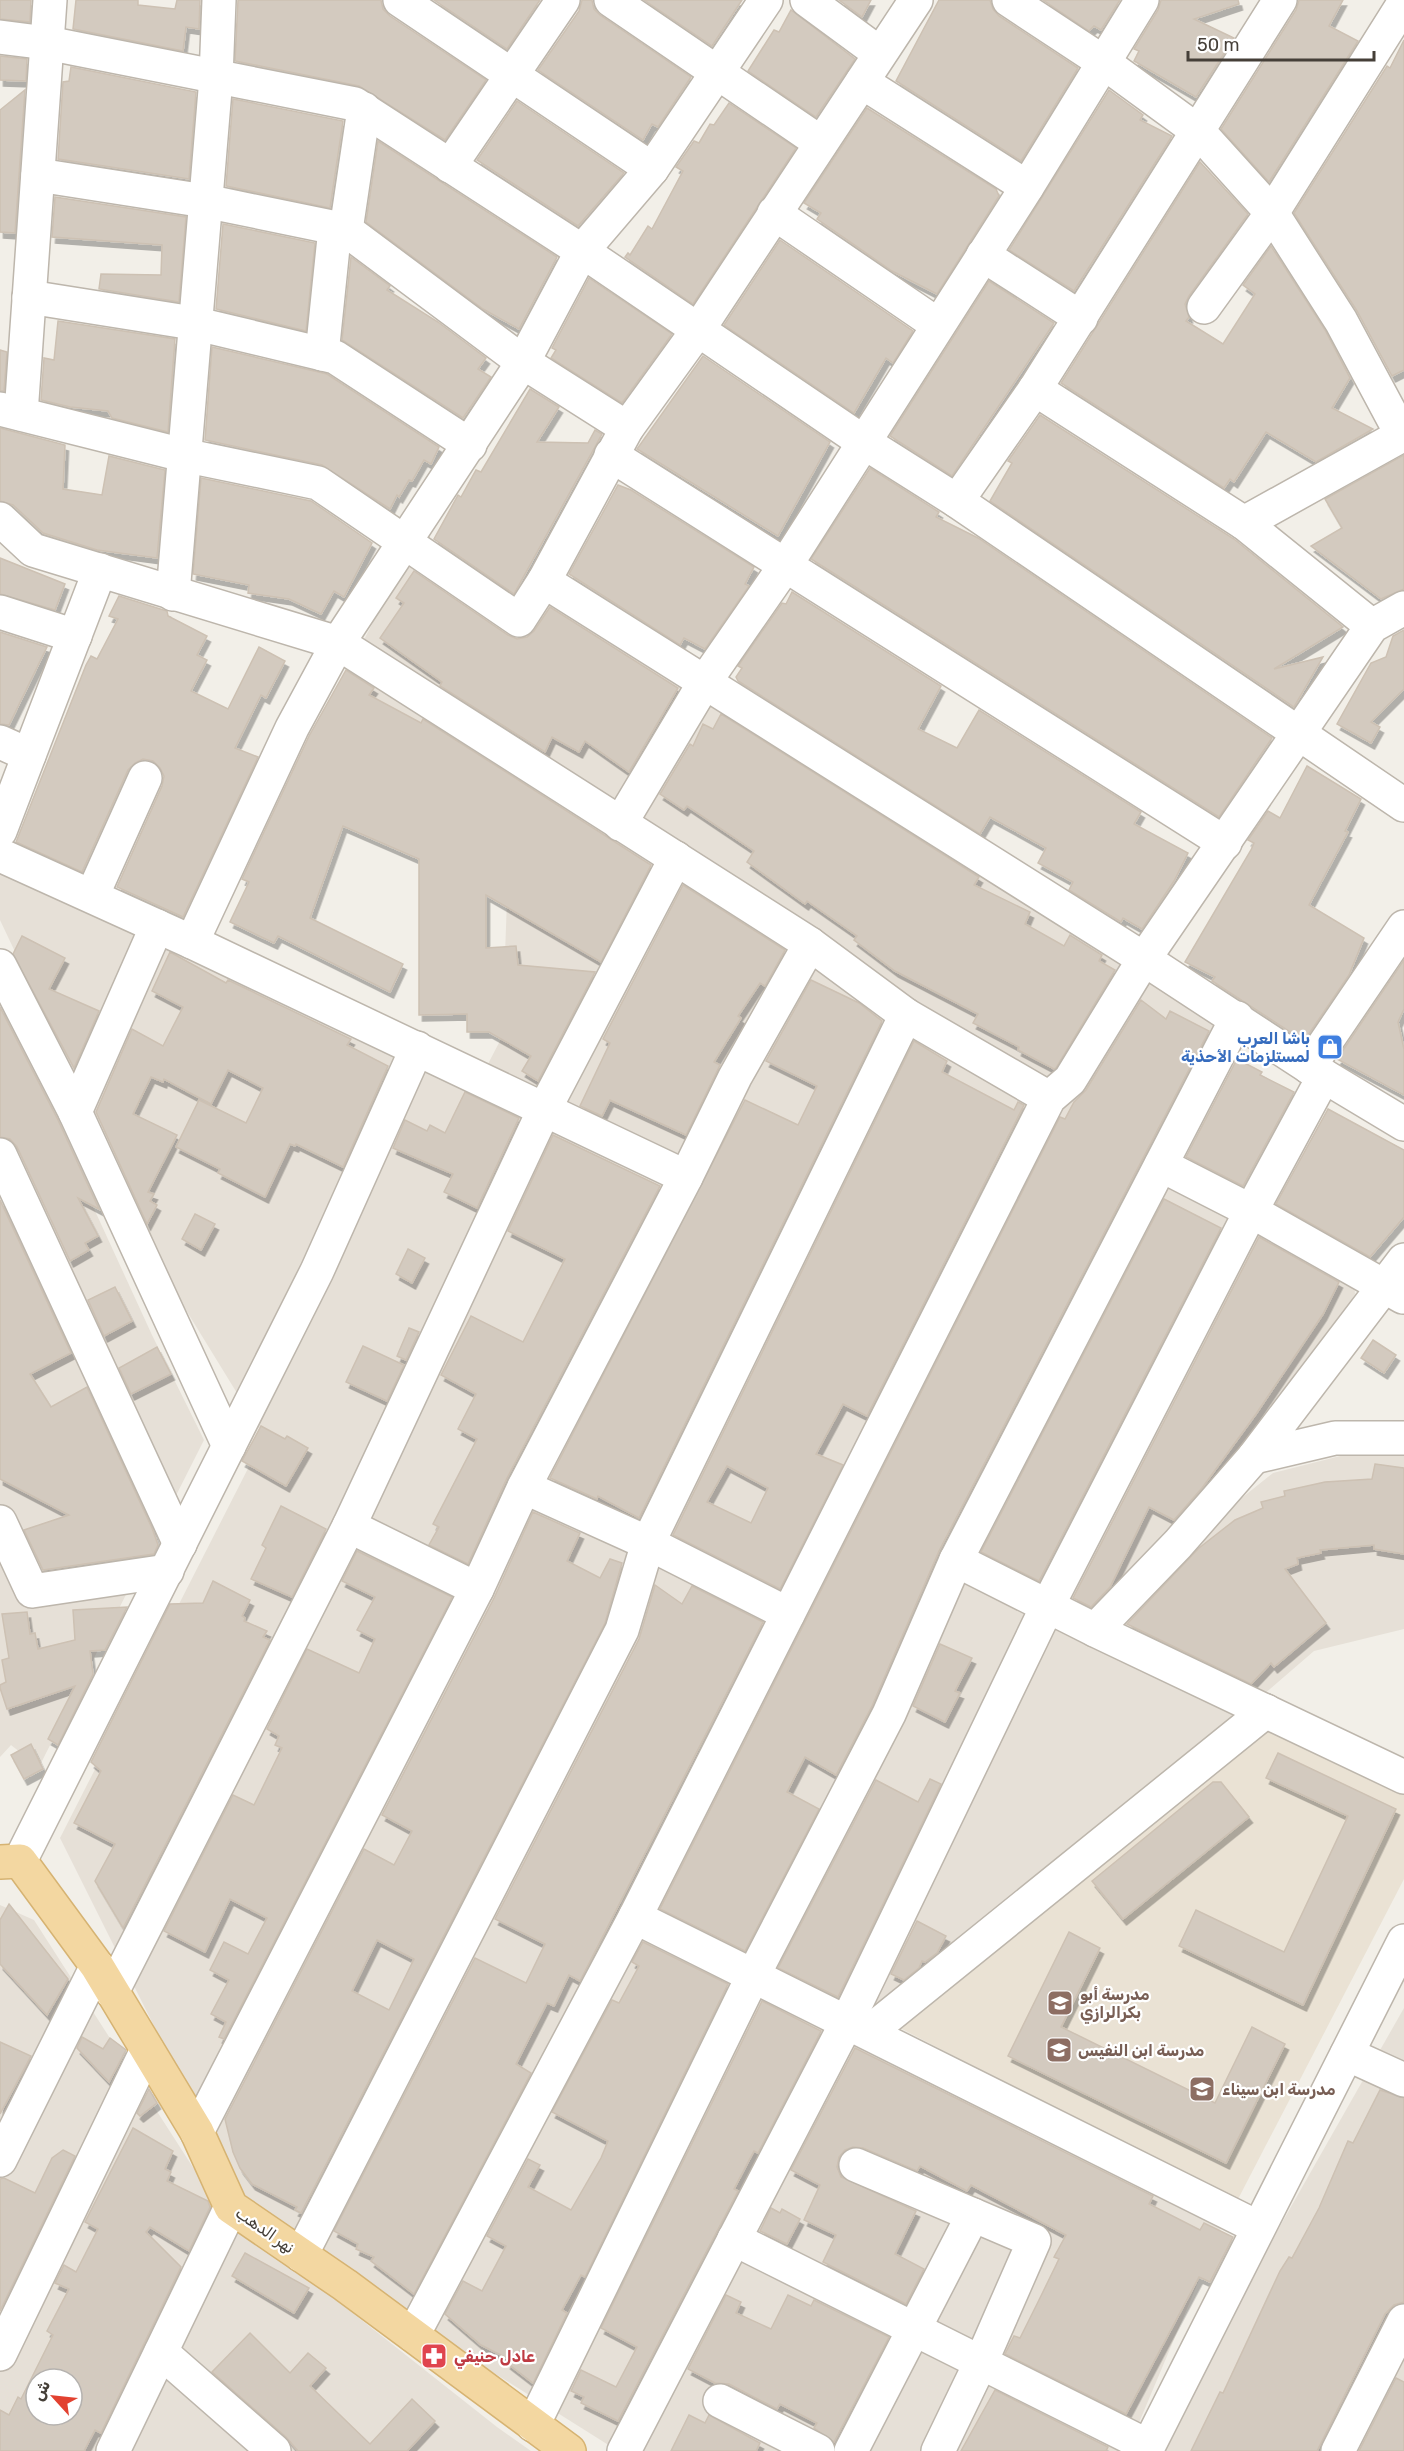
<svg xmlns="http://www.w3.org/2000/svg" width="1404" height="2451" font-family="Rubik,Vazirmatn,sans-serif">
<defs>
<filter id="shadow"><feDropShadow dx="3.5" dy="6" stdDeviation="0" flood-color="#0004"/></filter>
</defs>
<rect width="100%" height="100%" fill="#f2efe8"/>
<g fill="#e6e0d7" fill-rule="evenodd">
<polygon points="410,550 518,625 545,585 1232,1020 1168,1163 1354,1279 1355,1294 1272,1419 1228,1509 1273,1473 1372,1448 1404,1449 1404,1629 1314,1651 858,2045 1221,2228 1127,2451 618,2451 451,2346 235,2188 60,1838 264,1437 178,1297 0,920 0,867 173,951 476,1087 502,1037 510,817 305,755"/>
<polygon points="0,1004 152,1335 204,1440 39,1767 11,1745 0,1757"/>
<path d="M 0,1905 L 34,1920 L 212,2197 L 264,2243 L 497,2427 L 531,2451 L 0,2451 ZM 36,2379 L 72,2379 L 72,2415 L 36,2415 Z"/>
<polygon points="1404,2008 1404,2451 1154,2451 1205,2358"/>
</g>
<polygon fill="#eae2d4" points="1269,1726 1404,1793 1404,1879 1236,2203 900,2028"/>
<g fill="#d3cabf" stroke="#cdc1b3" stroke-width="1.5" fill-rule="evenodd" filter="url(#shadow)">
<polygon points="0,0 31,0 30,22 0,19"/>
<polygon points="76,0 138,0 138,5 175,9 177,0 200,0 199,29 186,27 183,51 73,29"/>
<polygon points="238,0 381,0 383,9 390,16 486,80 445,140 359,86 235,61"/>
<polygon points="434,0 540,0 507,49"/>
<polygon points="582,0 592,0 594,9 600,15 691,77 658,127 652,124 643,140 538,70 579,11"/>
<polygon points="644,0 742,0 712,46"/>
<polygon points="839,0 871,0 862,17"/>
<polygon points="939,0 990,0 993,9 999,16 1078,68 1021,161 896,81"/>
<polygon points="1043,0 1120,0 1101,30 1094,26 1089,31"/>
<polygon points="1161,0 1238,0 1239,4 1194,19 1234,38 1196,97 1134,61 1139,51 1134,49 1158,10"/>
<polygon points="1299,0 1343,0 1329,26 1358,41 1269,182 1221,129 1296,10"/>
<polygon points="791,10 855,59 816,117 748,71 774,30 779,32"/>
<polygon points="1404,40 1404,370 1392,376 1357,311 1294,213 1387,66 1390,68"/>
<polygon points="0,56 27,59 26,81 0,80"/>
<polygon points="71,67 196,92 189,179 58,159 63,82 69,81"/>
<polygon points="25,90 15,233 0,232 0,110"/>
<polygon points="1109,90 1143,115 1140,120 1172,136 1074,291 1009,250"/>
<polygon points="233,99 343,121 330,208 226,186"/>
<polygon points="517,101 624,173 578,226 477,160"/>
<polygon points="729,103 796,148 693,304 625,257 628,253 630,255 648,226 652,229 683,171 676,167 694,141 699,143 710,124 714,125"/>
<polygon points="867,108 996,189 999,196 937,294 892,271 817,219 821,213 804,203"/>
<polygon points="378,141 557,257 519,329 483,309 366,222"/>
<polygon points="1200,162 1248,214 1189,296 1185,304 1189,317 1186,321 1223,344 1255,294 1243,285 1271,246 1325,330 1350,378 1332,408 1373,429 1316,462 1266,432 1234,482 1230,479 1224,488 1061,383"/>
<polygon points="55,197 186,217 179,302 99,289 101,274 161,275 162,245 52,237"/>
<polygon points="223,224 315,243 306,331 216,309"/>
<polygon points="780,240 913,331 893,363 886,358 854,413 724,325"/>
<polygon points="351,257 390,286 387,290 438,322 486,358 478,369 491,377 463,418 342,340"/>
<polygon points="589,278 672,334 622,403 551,358 556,350 552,348"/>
<polygon points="989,281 1054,323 952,476 890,436"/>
<polygon points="58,321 175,339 168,432 112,418 108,411 70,407 41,400 44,358 54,360"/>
<polygon points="212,347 327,374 439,447 431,464 424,460 412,481 409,480 399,497 397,495 390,509 322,465 205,440"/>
<polygon points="0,350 7,352 4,391 0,391"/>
<polygon points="703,356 830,442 778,536 637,449"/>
<polygon points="530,389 559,407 537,442 588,443 595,430 602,434 514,594 434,539 458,495 461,497 476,470 481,472"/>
<polygon points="1040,415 1234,539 1343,627 1274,669 1323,657 1294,707 990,501 1012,463 1008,461"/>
<polygon points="0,428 65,445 63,489 102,495 109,456 165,470 157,558 97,550 43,533 13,505 0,501"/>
<polygon points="1404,455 1404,589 1381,599 1311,546 1342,528 1325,499"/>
<polygon points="870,468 939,512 936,517 978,538 1272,738 1219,817 811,559"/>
<polygon points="201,478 311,501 372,543 344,597 334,591 321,614 289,599 248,593 249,585 193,574"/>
<polygon points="618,485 631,490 754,567 745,584 749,586 705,649 684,638 680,645 569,574"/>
<polygon points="0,558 65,584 55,610 0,594"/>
<polygon points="414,571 508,635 517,639 527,637 534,631 550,607 678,688 629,772 585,741 579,752 552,737 545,752 440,686 442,682 380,638 404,603 396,598"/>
<polygon points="792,592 941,686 918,729 957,748 979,710 1141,812 1134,824 1188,853 1174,881 1142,929 1123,918 1121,922 1069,890 1073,882 1038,863 1046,848 990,817 980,834 738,681 736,677 742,668 738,666 782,603 786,604"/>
<polygon points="119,596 167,611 168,616 207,636 197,655 207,660 191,691 228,709 259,647 285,661 266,698 261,695 235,748 258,757 183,917 117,887 162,786 164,776 160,768 153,761 143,759 135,763 128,770 82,872 16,842 86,665 91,656 97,659 118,619 109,616"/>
<polygon points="1404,630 1404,689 1371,722 1380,727 1371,743 1337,724 1371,663 1386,657 1393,636"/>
<polygon points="0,632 47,647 9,725 0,724"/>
<polygon points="346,670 374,688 369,695 421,723 423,719 651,865 601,962 486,895 486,948 516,946 518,965 595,972 538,1081 522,1071 531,1056 489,1032 467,1032 467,1014 419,1015 419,859 343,826 310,918 403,964 390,992 278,936 274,943 230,922 249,882 242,879 309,736"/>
<polygon points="721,714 979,877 974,885 1030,912 1025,924 1064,946 1070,935 1102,955 1099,961 1115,970 1056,1068 1054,1069 1018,1050 1019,1047 973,1023 978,1014 895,971 854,940 857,936 807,901 805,904 747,862 754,851 687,806 684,810 660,794 690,744 693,746 703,724 713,729"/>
<polygon points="1307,766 1361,799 1345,831 1348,832 1309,905 1364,938 1349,975 1304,1041 1212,981 1215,977 1185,962 1251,850 1254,843 1248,840 1268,811 1280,818"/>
<polygon points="683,885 785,950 765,986 760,983 738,1016 741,1018 714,1062 720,1065 686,1135 610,1100 602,1116 580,1106 610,1043 603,1039"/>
<polygon points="22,936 65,958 49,989 99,1011 74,1068 13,954"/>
<polygon points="170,952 226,983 228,980 351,1039 347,1045 388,1066 343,1167 296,1144 295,1146 290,1144 265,1197 218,1173 220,1169 176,1147 199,1100 246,1123 263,1088 228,1070 211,1104 164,1079 163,1082 151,1077 133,1114 177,1135 148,1192 154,1194 150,1201 157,1205 147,1224 96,1112 132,1029 163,1046 183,1007 152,991"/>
<polygon points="1404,960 1404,1009 1398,1022 1404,1049 1404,1095 1337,1059"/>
<polygon points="811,980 859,1003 882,1021 639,1518 598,1496 597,1499 550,1478 745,1100 798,1125 817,1086 766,1061"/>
<polygon points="1141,1000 1166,1019 1170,1011 1209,1031 939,1551 872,1706 836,1775 805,1757 787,1792 819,1809 745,1951 660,1909 1060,1117 1065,1119 1074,1102 1086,1090"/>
<polygon points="0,1007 58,1120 99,1209 78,1198 98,1236 85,1243 89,1250 70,1261 17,1147 10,1139 0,1137"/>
<path d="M 914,1041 L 947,1061 L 942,1072 L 1014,1110 L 1018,1102 L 1024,1105 L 867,1416 L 843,1404 L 816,1454 L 843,1465 L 780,1589 L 673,1535 ZM 727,1466 L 768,1488 L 751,1523 L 707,1502 Z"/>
<polygon points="1237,1059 1262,1072 1260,1075 1294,1092 1243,1186 1186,1157"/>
<polygon points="465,1092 519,1118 477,1208 444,1192 453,1174 393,1148 405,1120 427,1131 430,1125 445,1133"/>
<polygon points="1328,1109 1404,1150 1404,1217 1370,1257 1276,1204"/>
<polygon points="553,1135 660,1186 507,1478 468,1564 429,1545 439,1527 433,1524 477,1439 458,1429 476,1394 441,1375 471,1316 523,1342 565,1259 508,1231"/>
<polygon points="1164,1199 1221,1228 1039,1581 981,1552"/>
<polygon points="0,1200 71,1353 30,1374 51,1407 87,1387 152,1528 158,1545 154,1554 43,1570 24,1530 69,1515 0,1479"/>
<polygon points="195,1214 215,1224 201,1250 182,1239"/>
<polygon points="1259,1237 1339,1282 1323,1314 1256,1414 1202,1488 1174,1520 1149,1507 1110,1587 1091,1607 1073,1598"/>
<polygon points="408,1249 425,1258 412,1283 396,1274"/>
<polygon points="115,1287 132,1321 104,1336 88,1300"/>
<polygon points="409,1328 419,1332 406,1360 397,1356"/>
<polygon points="1373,1340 1396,1355 1384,1373 1361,1358"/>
<polygon points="363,1346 404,1365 387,1401 346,1382"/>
<polygon points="157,1347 171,1374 131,1394 119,1368"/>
<polygon points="261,1426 285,1439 287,1436 308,1448 286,1486 242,1461"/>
<polygon points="1375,1464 1404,1468 1404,1554 1374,1549 1374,1545 1320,1550 1321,1553 1297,1558 1298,1564 1285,1569 1326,1623 1274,1667 1271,1663 1251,1684 1127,1624 1199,1548 1235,1520 1263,1508 1261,1502 1285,1496 1284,1491 1325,1482 1372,1479"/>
<polygon points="281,1506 326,1529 292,1597 251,1579 266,1548 262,1545"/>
<path d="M 533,1512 L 580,1533 L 567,1561 L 600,1578 L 610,1559 L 622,1563 L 605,1623 L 301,2213 L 295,2210 L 297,2207 L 252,2184 L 240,2168 L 233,2152 L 225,2119 L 364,1849 L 394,1865 L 412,1831 L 382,1815 L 494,1598 ZM 377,1940 L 414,1959 L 389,2010 L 352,1991 Z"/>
<polygon points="357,1551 452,1597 224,2039 219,2037 226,2022 211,2014 229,1980 210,1970 224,1942 248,1954 267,1918 230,1899 205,1952 164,1931 233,1795 254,1805 282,1748 275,1745 279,1736 267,1729 307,1649 359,1673 375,1639 357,1630 375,1597 342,1581"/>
<polygon points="213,1581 250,1600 242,1616 245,1618 244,1621 267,1631 263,1637 270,1640 123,1928 95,1881 115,1844 74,1823 101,1771 91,1762 170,1604 203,1603"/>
<polygon points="655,1585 682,1604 692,1586 763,1622 580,1981 569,1975 554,2006 547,2003 516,2064 531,2073 414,2294 371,2261 374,2257 356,2249 358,2244 334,2231 475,1958 526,1983 545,1944 495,1919 639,1639"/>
<polygon points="127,1607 105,1650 90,1651 93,1674 58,1745 48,1739 75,1686 7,1709 0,1688 0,1685 6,1682 2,1660 9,1658 2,1614 27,1612 30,1634 35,1633 38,1649 75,1640 73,1610"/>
<polygon points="940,1644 972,1658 955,1691 960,1693 945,1722 913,1706"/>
<polygon points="31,1744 43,1769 24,1779 11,1755"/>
<polygon points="1278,1753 1396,1809 1303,2005 1179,1946 1196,1910 1284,1952 1348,1816 1266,1778"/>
<polygon points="930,1779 941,1784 838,1997 778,1968 876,1780 918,1802"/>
<polygon points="1213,1782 1221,1782 1249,1817 1123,1919 1092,1881"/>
<polygon points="9,1904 68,1979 47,2015 0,1964 0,1920"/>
<polygon points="917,1921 946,1936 937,1953 925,1962 922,1961 919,1968 904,1980 891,1974"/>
<polygon points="1069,1932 1100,1948 1061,2027 1215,2103 1252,2027 1285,2044 1226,2163 1008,2056"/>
<polygon points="643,1942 728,1984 585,2277 581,2275 562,2310 567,2313 533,2383 507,2363 509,2359 481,2345 445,2314 463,2281 482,2291 506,2246 487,2236 528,2159 540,2165 528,2187 571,2210 601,2158 608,2141 552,2112 612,2000 619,2003 639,1966 632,1962"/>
<polygon points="762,2001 821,2031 758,2153 754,2151 734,2189 738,2191 618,2421 581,2403 584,2397 571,2391 581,2370 616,2387 637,2347 601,2328"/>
<polygon points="82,2037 103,2049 110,2038 126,2050 109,2082 77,2048"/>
<polygon points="0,2042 31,2056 0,2114"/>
<polygon points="855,2048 1153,2196 1149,2204 1200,2230 1204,2223 1233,2237 1210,2282 1199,2277 1126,2414 1005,2354 1014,2336 1020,2338 1038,2302 1059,2259 1054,2257 1066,2235 971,2185 967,2191 920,2166 917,2171 863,2148 853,2147 845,2150 839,2157 837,2167 841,2177 916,2211 895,2254 924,2269 906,2304 823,2262 836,2235 804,2220 820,2185 791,2170"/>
<polygon points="149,2089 157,2103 140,2116 137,2113"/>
<polygon points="1380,2090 1404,2098 1404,2302 1394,2305 1385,2314 1317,2451 1191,2451 1220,2392 1223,2393 1280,2271 1289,2257 1292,2258 1319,2208 1348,2141 1353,2143"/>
<path d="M 133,2128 L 173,2151 L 165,2169 L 171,2172 L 167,2181 L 208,2201 L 210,2207 L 189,2251 L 150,2227 L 146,2232 L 181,2267 L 101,2433 L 95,2430 L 84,2451 L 0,2451 L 0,2410 L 9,2415 L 18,2397 L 21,2399 L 53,2335 L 47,2331 L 69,2289 L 55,2283 L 64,2265 L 76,2272 L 98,2229 L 85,2222 ZM 36,2379 L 72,2379 L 72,2415 L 36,2415 Z"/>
<polygon points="63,2150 75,2156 0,2311 0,2179 4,2178 35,2193 52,2158"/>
<polygon points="771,2208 780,2213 782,2209 800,2219 787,2244 760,2231"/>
<polygon points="245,2253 309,2288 294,2313 232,2276"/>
<polygon points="726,2295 741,2302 736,2313 771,2329 788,2295 811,2306 814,2300 889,2337 834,2442 814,2428 817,2423 780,2404 777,2409 729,2384 715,2383 688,2369"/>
<polygon points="250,2333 290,2373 308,2353 326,2368 310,2386 370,2444 412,2399 435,2421 407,2451 298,2451 286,2437 212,2372"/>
<polygon points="1396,2378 1404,2382 1404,2451 1359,2451"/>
<polygon points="995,2390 1108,2447 1106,2451 961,2451"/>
<polygon points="689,2415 705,2423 709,2415 760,2443 756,2451 671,2451"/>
</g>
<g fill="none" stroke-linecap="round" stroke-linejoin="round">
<g stroke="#bdb6ac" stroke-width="36">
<g id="minor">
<polyline points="400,0 652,169"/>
<polyline points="611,0 821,143"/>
<polyline points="807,0 879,53"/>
<polyline points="1009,0 1103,62 1199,132 1272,213 1341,321 1402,435"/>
<polyline points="0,37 47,43 355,104 582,251 862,441 957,501 1404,805"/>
<polyline points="862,82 1027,187"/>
<polyline points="450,166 563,0"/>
<polyline points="38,175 205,201 346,230 523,362 627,428"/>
<polyline points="774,213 938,325"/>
<polyline points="346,230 364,109"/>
<polyline points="983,255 1081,318"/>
<polyline points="29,297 193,323 335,357 470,445"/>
<polyline points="1204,307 1272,213 1404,3"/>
<polyline points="322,354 335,228"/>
<polyline points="1035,389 1244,523 1372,626"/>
<polyline points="0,409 183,455 318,483 519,620 544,581 627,428 698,330 916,0"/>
<polyline points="21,414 50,0"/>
<polyline points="611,455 1225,843"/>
<polyline points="957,501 1035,389 1280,0"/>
<polyline points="0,519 33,550 338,643 810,944 906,1015 1049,1098"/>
<polyline points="1244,523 1404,434"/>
<polyline points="544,581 1144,959 1309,1067 1404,1124"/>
<polyline points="173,594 216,78 219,0"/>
<polyline points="0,612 75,636"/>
<polyline points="0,742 29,755"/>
<polyline points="620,824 706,680 785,566 1027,187 1142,0"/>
<polyline points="0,831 100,570"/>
<polyline points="0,855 192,942 686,1177"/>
<polyline points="92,896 145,778"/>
<polyline points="192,942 292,728 338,643 523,362 582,251 652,169 766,0"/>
<polyline points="0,966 75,1112 229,1446"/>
<polyline points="1309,1067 1404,927"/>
<polyline points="75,1112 157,926"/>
<polyline points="0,1155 180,1544"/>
<polyline points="1161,1165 1251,1211 1403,1297"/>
<polyline points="1404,1260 1254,1457 1335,1438 1404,1438"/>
<polyline points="524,1487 648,1543 788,1614"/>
<polyline points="0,1522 32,1591 167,1571"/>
<polyline points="349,1526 477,1589"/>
<polyline points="956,1560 1095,1630 1404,1777"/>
<polyline points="1095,1630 1178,1544 1254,1457"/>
<polyline points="20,1861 317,1271 417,1048"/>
<polyline points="635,1917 1257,2227"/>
<polyline points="112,1992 349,1526 545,1108 676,858"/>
<polyline points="869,2032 1266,1711"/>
<polyline points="1347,2054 1404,2080"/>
<polyline points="197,2132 477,1589 524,1487 686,1177 735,1077 810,944"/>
<polyline points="0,2160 97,1966"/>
<polyline points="856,2165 1034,2241 981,2362 938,2451"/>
<polyline points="734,2239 1148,2446"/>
<polyline points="301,2255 622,1630 648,1543 906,1015"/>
<polyline points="413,2335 635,1917 1049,1098 1070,1080 1144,959 1372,626 1404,608"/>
<polyline points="161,2352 274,2451"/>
<polyline points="0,2354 147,2050"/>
<polyline points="720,2401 818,2451"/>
<polyline points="533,2425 753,1976 889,1714 956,1560 1237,1018"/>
<polyline points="113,2451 231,2207"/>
<polyline points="624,2451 847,2022 1047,1607 1251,1211 1324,1076"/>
<polyline points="851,2451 973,2215"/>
<polyline points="1146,2451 1404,1941"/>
<polyline points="1338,2451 1404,2321"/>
</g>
</g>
<g stroke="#d6b372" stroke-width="36">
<polyline id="major" points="0,1862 20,1861 97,1966 197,2132 231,2207 345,2285 569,2451"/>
</g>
<use href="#minor" stroke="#fff" stroke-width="33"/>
<use href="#major" stroke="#f3d7a1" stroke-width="33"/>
</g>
<defs>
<g id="shop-square" transform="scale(1.35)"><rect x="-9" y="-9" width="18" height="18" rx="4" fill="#3f7fe0" stroke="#fff"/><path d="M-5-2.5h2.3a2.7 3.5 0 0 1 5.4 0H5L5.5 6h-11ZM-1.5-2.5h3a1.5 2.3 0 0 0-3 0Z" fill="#fff"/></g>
<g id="school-square" transform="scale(1.35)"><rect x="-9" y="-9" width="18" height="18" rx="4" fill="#8d6e63" stroke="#fff"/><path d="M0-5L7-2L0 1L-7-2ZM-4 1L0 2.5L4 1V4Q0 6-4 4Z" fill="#fff"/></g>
<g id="pharmacy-square" transform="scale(1.35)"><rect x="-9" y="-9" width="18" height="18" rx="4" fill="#e0444e" stroke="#fff"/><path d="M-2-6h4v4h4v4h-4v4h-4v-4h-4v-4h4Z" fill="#fff"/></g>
</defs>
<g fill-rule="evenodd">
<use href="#shop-square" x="1330" y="1047"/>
<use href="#school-square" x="1060" y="2003"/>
<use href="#school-square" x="1059" y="2050"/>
<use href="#school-square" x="1202" y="2089"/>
<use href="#pharmacy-square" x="434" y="2356"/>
</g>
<g text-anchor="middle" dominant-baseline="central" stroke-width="4.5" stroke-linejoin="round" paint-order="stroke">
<g font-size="16" font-weight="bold" fill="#366cbe" stroke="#fff" text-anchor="end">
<text x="1310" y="1038">باشا العرب<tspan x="1310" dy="18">لمستلزمات الأحذية</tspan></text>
</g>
<g font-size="16" font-weight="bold" fill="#785e54" stroke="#fff" text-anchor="start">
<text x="1080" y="1994">مدرسة أبو<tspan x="1080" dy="18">بكرالرازي</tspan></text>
<text x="1078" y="2050">مدرسة ابن النفيس</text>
<text x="1222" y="2089">مدرسة ابن سيناء</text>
</g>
<g font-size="16" fill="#453f38" stroke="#fff">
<text transform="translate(265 2230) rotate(35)">نهر الدهب</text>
</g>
<g font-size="16" font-weight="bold" fill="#be3a42" stroke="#fff" text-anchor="start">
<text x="454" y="2356">عادل حنيفي</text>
</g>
</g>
<g transform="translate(54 2397) rotate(297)"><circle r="28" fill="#ffffff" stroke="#b5b2af" stroke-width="1.5"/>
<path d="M0-4.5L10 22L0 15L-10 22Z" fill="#e24130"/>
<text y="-9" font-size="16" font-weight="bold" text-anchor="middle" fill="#453f38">ش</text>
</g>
<path d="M1188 51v9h186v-9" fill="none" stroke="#453f38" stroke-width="3"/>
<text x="1197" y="51" font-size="18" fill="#453f38" stroke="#ffffff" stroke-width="4.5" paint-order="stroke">50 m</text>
</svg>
